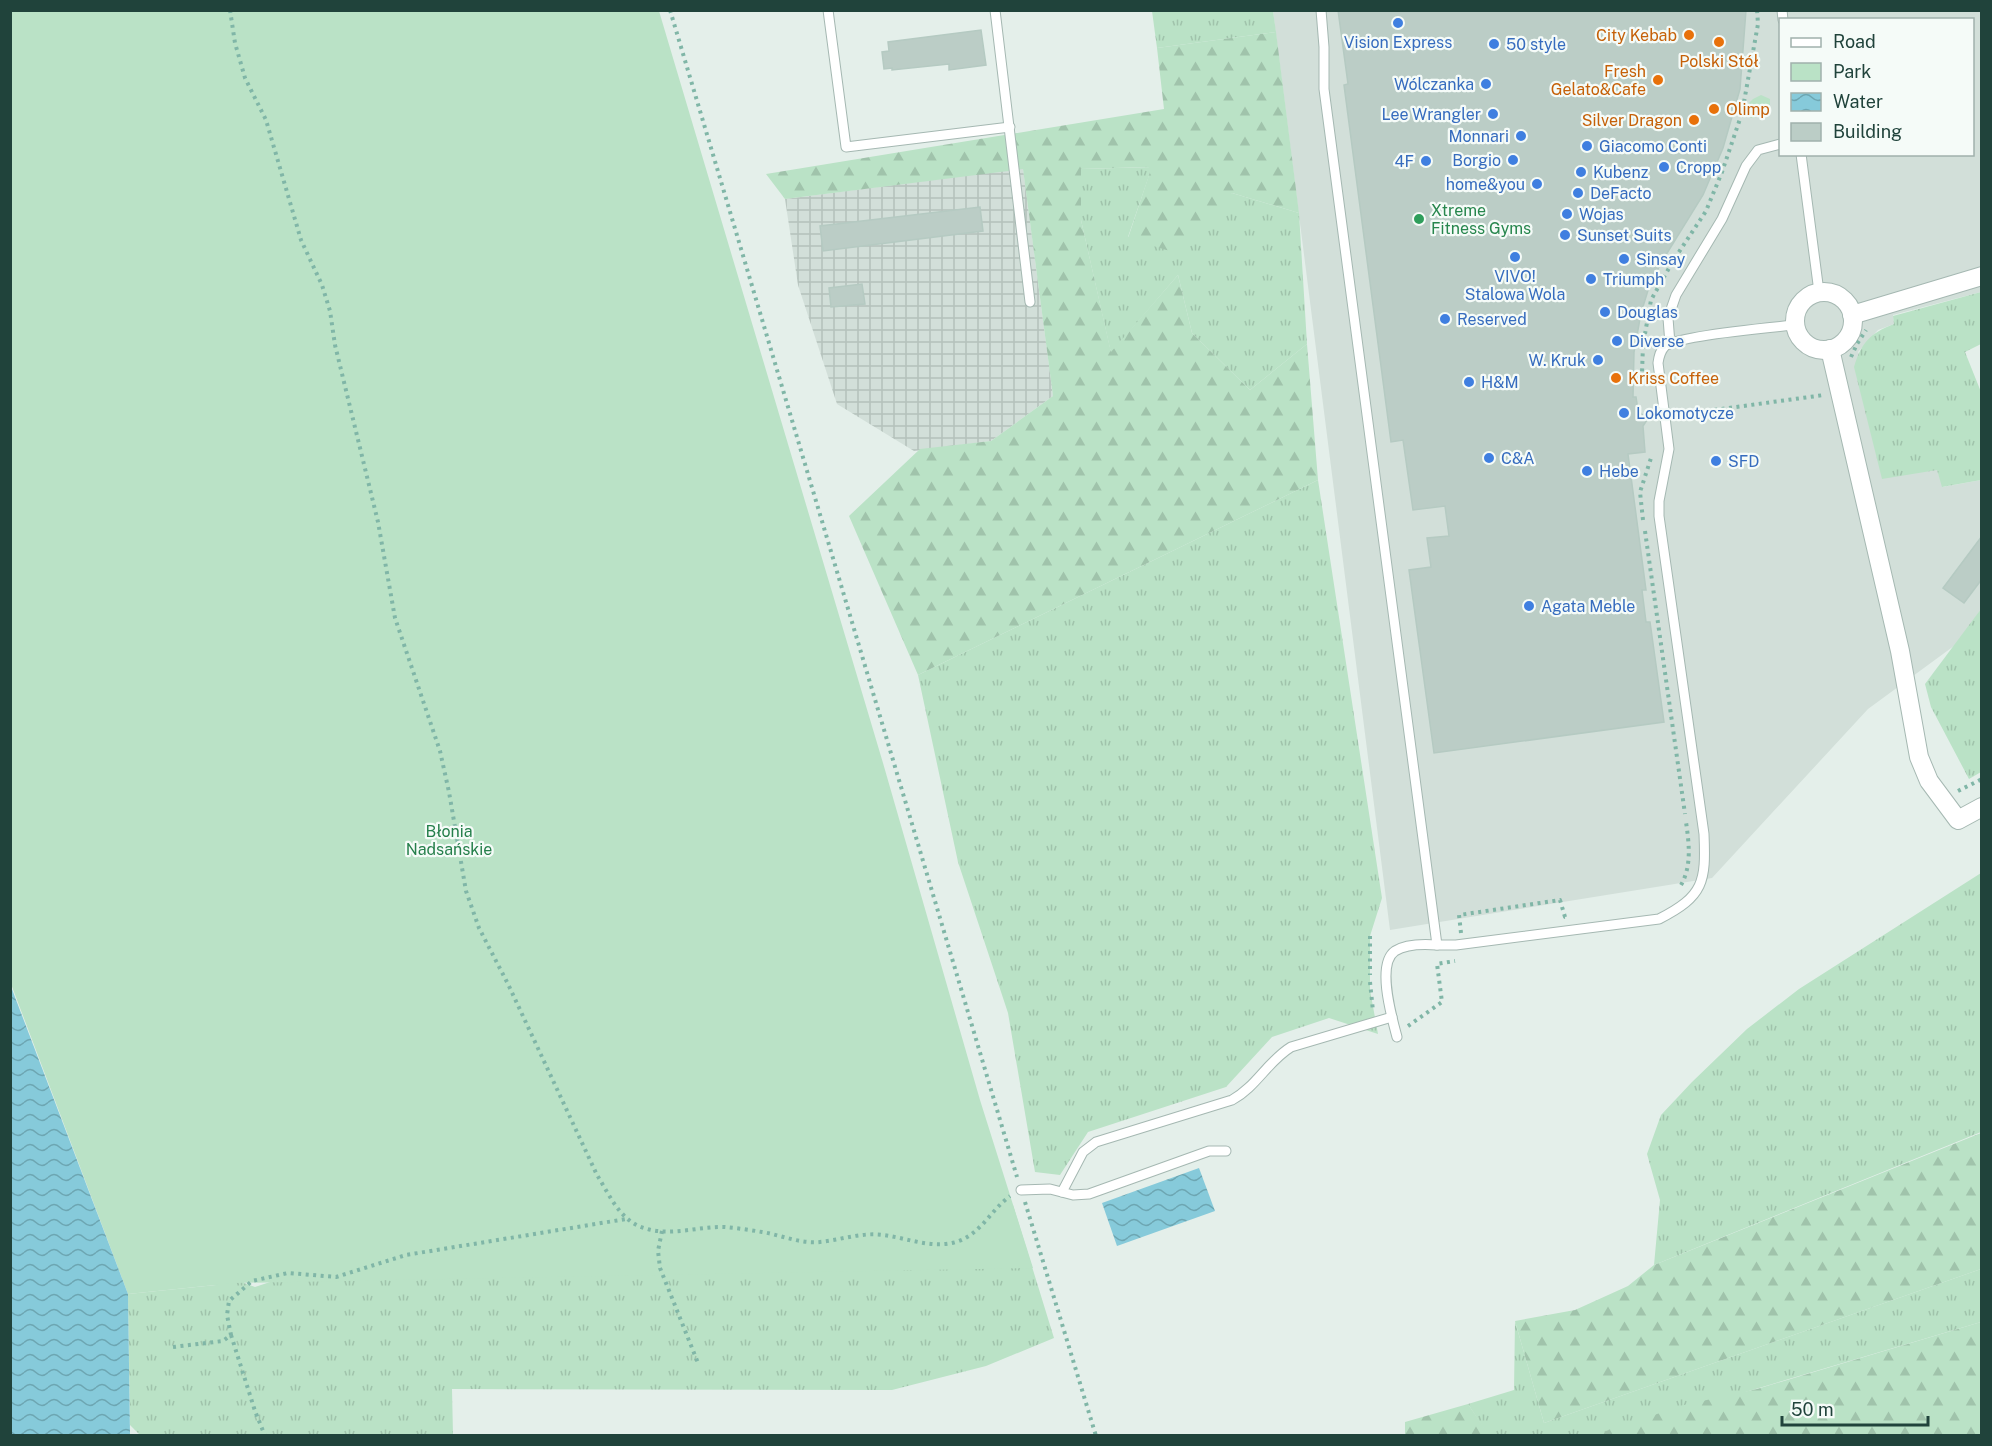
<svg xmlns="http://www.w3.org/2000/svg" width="1992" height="1446" font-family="'Public Sans',sans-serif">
<defs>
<pattern id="industrial-grid" width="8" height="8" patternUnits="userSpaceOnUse" patternTransform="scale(1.5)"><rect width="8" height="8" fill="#d2dfd9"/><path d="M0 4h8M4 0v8" fill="none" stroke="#b4c1bb"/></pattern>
<pattern id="grass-tufts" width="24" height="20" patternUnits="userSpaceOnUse" patternTransform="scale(1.5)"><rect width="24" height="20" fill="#bae2c6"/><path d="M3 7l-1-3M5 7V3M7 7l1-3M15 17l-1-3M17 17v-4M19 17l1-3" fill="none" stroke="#a0c3ab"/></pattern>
<pattern id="forest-firs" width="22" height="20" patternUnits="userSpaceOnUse" patternTransform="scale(1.5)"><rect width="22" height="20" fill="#bae2c6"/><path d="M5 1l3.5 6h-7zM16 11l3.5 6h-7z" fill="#a0c3ab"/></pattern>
<pattern id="water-waves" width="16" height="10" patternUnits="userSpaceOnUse" patternTransform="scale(1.5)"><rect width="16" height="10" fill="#86cada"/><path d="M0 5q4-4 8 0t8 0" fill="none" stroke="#6da6b2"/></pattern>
</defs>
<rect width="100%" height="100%" fill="#e4efea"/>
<path fill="#d2dfd9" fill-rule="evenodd" d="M 1273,11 L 1981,11 L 1981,292 L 1893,315 L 1894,324 L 1878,330 L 1858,352 L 1937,470 L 1943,487 L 1981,480 L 1981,609 L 1958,643 L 1868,709 L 1712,878 L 1390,930 ZM 1780,20 L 1972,20 L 1972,154 L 1780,154 Z"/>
<polygon fill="url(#industrial-grid)" points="1023,168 1053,396 991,441 914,451 837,404 798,285 785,199"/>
<g fill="url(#grass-tufts)">
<polygon points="219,11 244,1283 255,1287 288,1276 1013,1205 1054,1338 986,1366 892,1390 452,1389 453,1435 141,1436 130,1425 128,1294 216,1285"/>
<polygon points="1152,11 1273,11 1276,32 1157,48"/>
<polygon points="1152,167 1128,237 1232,193 1299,213 1307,344 1250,390 1192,333 1178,275 1111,353 1081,220 1081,169"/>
<path d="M 1981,292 L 1981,344 L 1965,352 L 1981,392 L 1981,480 L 1942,487 L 1937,470 L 1882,479 L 1854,367 C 1861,343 1870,333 1894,324 L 1893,316 Z"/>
<polygon points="1318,480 1382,898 1370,936 1370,990 1378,1034 1329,1018 1272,1037 1226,1087 1088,1132 1060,1175 1035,1172 1008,1013 958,862 918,675"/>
<polygon points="1981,609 1981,772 1969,779 1931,707 1925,684"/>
<polygon points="1981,873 1981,1132 1654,1265 1660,1200 1647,1154 1661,1115 1692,1082 1747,1029 1799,989"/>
<polygon points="1981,1269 1981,1322 1601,1435 1488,1435 1468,1404 1514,1390 1515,1321 1544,1423"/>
</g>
<g fill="url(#forest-firs)">
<polygon points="1276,32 1299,213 1232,193 1179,254 1128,238 1150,172 1149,167 1081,169 1081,220 1111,352 1178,275 1192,333 1250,390 1307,344 1318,480 918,675 849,516 920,449 991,441 1053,396 1023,169 785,199 766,174 1164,109 1157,48"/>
<polygon points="1981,1133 1981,1269 1544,1423 1515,1321 1575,1310 1628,1286 1654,1265"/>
<polygon points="1981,1322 1981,1435 1594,1435 1684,1405 1757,1389"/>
<polygon points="1468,1404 1489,1435 1405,1435 1405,1422"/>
</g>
<g fill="#bae2c6">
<polygon points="11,11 659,11 883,763 980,1100 1033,1268 235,1283 128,1294 11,984"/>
<polygon points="1761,95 1770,99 1770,111 1767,115 1751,118 1746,113 1746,106 1753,99"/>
</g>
<g fill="url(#water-waves)">
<polygon points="10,984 128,1294 130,1435 11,1435"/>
<polygon points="1199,1168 1215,1211 1117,1246 1102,1203"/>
</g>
<g fill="#bbcdc6" stroke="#b5cac2" stroke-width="1.5">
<polygon points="1338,10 1746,10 1740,89 1723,148 1703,195 1661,263 1649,287 1641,313 1634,352 1633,397 1636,397 1638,410 1647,420 1643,426 1645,452 1628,454 1646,590 1642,590 1646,622 1650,622 1664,722 1434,753 1409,570 1431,567 1427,538 1449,536 1445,506 1413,510 1403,440 1391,442 1344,85 1348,84"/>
<polygon points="981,30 986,65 949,70 949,64 892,70 892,68 884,69 882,52 889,51 888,42"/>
<polygon points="980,207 983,231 823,251 820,226"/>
<polygon points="862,284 865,304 831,307 829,288"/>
<polygon points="1982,536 1982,579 1964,603 1943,588"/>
</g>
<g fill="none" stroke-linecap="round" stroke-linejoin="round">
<g stroke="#a5b8b2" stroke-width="11">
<g id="service">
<polyline points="828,10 846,147 1010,127"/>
<polyline points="995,10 1030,302"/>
<path d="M 1321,10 L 1324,47 L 1324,89 L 1437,945 L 1456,945 L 1659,919 C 1704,896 1706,882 1704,834 L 1659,516 L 1659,501 L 1669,449 L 1658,363 C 1659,356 1660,351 1665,346 C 1678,336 1774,327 1795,325"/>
<polyline points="1782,10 1783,20"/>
<polyline points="1801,154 1819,292"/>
<polyline points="1670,344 1668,318 1676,295 1722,219 1746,166 1758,150 1780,144"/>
<path d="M 1397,1037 C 1392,1018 1376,964 1395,951 C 1406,944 1424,944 1437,945"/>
<polyline points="1021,1190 1050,1189 1073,1195 1089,1194 1209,1151 1226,1151"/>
<path d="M 1062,1192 L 1083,1152 L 1096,1142 L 1232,1100 C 1256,1087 1268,1061 1291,1047 L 1392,1017"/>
</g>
</g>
<g stroke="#a5b8b2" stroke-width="20">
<g id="minor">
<circle cx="1824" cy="321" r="29"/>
<polyline points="1852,315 1982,276"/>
<polyline points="1830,349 1900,651 1919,757 1929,781 1958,820 1982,807"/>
</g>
</g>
<g stroke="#80b6a7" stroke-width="4" stroke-dasharray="3 4.5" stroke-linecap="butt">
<path d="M 230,10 L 235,43 L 245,78 L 266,120 L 301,240 L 322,285 L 330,311 L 335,345 L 378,522 L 395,618 L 440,751 L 449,792 L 466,891 L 479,928 L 508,984 L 597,1175 C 609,1194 620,1221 644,1228 C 670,1237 699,1226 725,1227 C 737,1228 750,1230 762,1232 C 781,1235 800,1244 820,1242 C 841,1240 861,1232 883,1235 C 908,1238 934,1250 959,1241 C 981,1233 992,1209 1010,1196"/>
<polyline points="670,10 1017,1177"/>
<polyline points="1851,357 1857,344 1866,330"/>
<polyline points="1647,376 1642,373 1643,345 1651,300 1673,261 1706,211 1722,172 1742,113 1758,24 1757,10"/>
<polyline points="1677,415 1824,395"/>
<polyline points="1643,520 1640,492 1652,455"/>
<polyline points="1645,531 1685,814"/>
<polyline points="1958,791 1982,779"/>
<path d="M 1681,885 C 1692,866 1689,843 1686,822"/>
<polyline points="1461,933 1459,915 1560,900 1565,917 1568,917"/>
<polyline points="1370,936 1370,975"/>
<polyline points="1370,982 1373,1011"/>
<polyline points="1408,1026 1442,1002 1437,964 1455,961"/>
<polyline points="1025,1202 1096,1436"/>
<polyline points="662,1231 658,1251 660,1268 698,1363"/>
<polyline points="231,1335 255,1411 265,1436"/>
<polyline points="173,1347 223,1341 231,1335 227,1315 229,1301 252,1281 288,1273 336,1277 406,1255 626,1219"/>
</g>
<use href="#service" stroke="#fff" stroke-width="9"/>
<use href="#minor" stroke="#fff" stroke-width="18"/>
</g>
<g fill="#3f7fe0" stroke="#f5fbf8" stroke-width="2">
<circle cx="1398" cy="23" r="6"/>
<circle cx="1494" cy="44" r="6"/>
<circle cx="1486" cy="84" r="6"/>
<circle cx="1493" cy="114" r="6"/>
<circle cx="1521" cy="136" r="6"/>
<circle cx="1587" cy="146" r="6"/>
<circle cx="1513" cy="160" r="6"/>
<circle cx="1426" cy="161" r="6"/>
<circle cx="1664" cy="167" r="6"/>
<circle cx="1581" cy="172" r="6"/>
<circle cx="1537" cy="184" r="6"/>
<circle cx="1578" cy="193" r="6"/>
<circle cx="1567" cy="214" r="6"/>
<circle cx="1565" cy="235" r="6"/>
<circle cx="1515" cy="257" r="6"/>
<circle cx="1624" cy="259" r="6"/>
<circle cx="1591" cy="279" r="6"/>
<circle cx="1605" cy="312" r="6"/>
<circle cx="1445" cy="319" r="6"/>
<circle cx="1617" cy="341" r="6"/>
<circle cx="1598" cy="360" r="6"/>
<circle cx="1469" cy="382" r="6"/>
<circle cx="1624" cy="413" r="6"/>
<circle cx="1489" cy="458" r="6"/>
<circle cx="1716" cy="461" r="6"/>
<circle cx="1587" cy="471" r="6"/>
<circle cx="1529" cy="606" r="6"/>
</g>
<g fill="#e8710a" stroke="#f5fbf8" stroke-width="2">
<circle cx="1689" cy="35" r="6"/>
<circle cx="1719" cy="42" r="6"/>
<circle cx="1658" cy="80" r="6"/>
<circle cx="1714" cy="109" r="6"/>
<circle cx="1694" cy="120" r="6"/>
<circle cx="1616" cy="378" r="6"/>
</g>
<circle fill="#2e9e5b" stroke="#f5fbf8" stroke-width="2" cx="1419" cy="219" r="6"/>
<g text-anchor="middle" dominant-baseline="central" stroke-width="4.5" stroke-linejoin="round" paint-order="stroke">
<g font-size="16" fill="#c56008" stroke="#f5fbf8" text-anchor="end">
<text x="1677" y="35">City Kebab</text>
<text x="1719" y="61" text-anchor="middle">Polski Stół</text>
<text x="1646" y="71">Fresh<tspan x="1646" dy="18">Gelato&amp;Cafe</tspan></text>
<text x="1726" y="109" text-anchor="start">Olimp</text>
<text x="1682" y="120">Silver Dragon</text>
<text x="1628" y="378" text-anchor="start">Kriss Coffee</text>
</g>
<g font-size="16" fill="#366cbe" stroke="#f5fbf8" text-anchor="start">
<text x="1398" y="42" text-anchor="middle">Vision Express</text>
<text x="1506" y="44">50 style</text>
<text x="1474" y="84" text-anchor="end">Wólczanka</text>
<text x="1481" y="114" text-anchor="end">Lee Wrangler</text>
<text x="1509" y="136" text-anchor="end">Monnari</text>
<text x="1599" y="146">Giacomo Conti</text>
<text x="1501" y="160" text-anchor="end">Borgio</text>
<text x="1414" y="161" text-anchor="end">4F</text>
<text x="1676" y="167">Cropp</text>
<text x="1593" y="172">Kubenz</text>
<text x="1525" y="184" text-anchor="end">home&amp;you</text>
<text x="1590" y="193">DeFacto</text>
<text x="1579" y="214">Wojas</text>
<text x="1577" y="235">Sunset Suits</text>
<text x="1636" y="259">Sinsay</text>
<text x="1515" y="276" text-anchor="middle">VIVO!<tspan x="1515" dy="18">Stalowa Wola</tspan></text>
<text x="1603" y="279">Triumph</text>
<text x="1617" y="312">Douglas</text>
<text x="1457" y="319">Reserved</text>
<text x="1629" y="341">Diverse</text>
<text x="1586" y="360" text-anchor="end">W. Kruk</text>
<text x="1481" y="382">H&amp;M</text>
<text x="1636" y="413">Lokomotycze</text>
<text x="1501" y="458">C&amp;A</text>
<text x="1728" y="461">SFD</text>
<text x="1599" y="471">Hebe</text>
<text x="1541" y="606">Agata Meble</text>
</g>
<g font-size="16" fill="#27864d" stroke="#f5fbf8" text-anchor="start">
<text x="1431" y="210">Xtreme<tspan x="1431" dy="18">Fitness Gyms</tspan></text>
</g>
<g font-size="16" fill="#257f4b" stroke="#f5fbf8">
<text x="449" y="831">Błonia<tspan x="449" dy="18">Nadsańskie</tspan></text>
</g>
</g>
<rect width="1992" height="1446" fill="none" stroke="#20433b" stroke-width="24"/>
<rect x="1779" y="18" width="195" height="138" fill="#f5fbf8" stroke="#a0b1ac" stroke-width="1.5"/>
<rect x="1791" y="38" width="30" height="9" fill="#ffffff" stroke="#a0b1ac" stroke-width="1.5"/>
<text x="1833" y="48" font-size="18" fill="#20433b">Road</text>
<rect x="1791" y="63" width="30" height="18" fill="#bae2c6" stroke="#a0b1ac" stroke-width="1.5"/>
<text x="1833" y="78" font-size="18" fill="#20433b">Park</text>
<rect x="1791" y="93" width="30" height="18" fill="url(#water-waves)" stroke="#a0b1ac" stroke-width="1.5"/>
<text x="1833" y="108" font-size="18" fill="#20433b">Water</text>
<rect x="1791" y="123" width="30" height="18" fill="#bbcdc6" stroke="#a0b1ac" stroke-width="1.5"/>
<text x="1833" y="138" font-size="18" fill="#20433b">Building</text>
<path d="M1782 1416v9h146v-9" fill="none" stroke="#20433b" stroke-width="3"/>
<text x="1791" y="1416" font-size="18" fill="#20433b" stroke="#f5fbf8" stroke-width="4.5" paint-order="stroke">50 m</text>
</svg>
